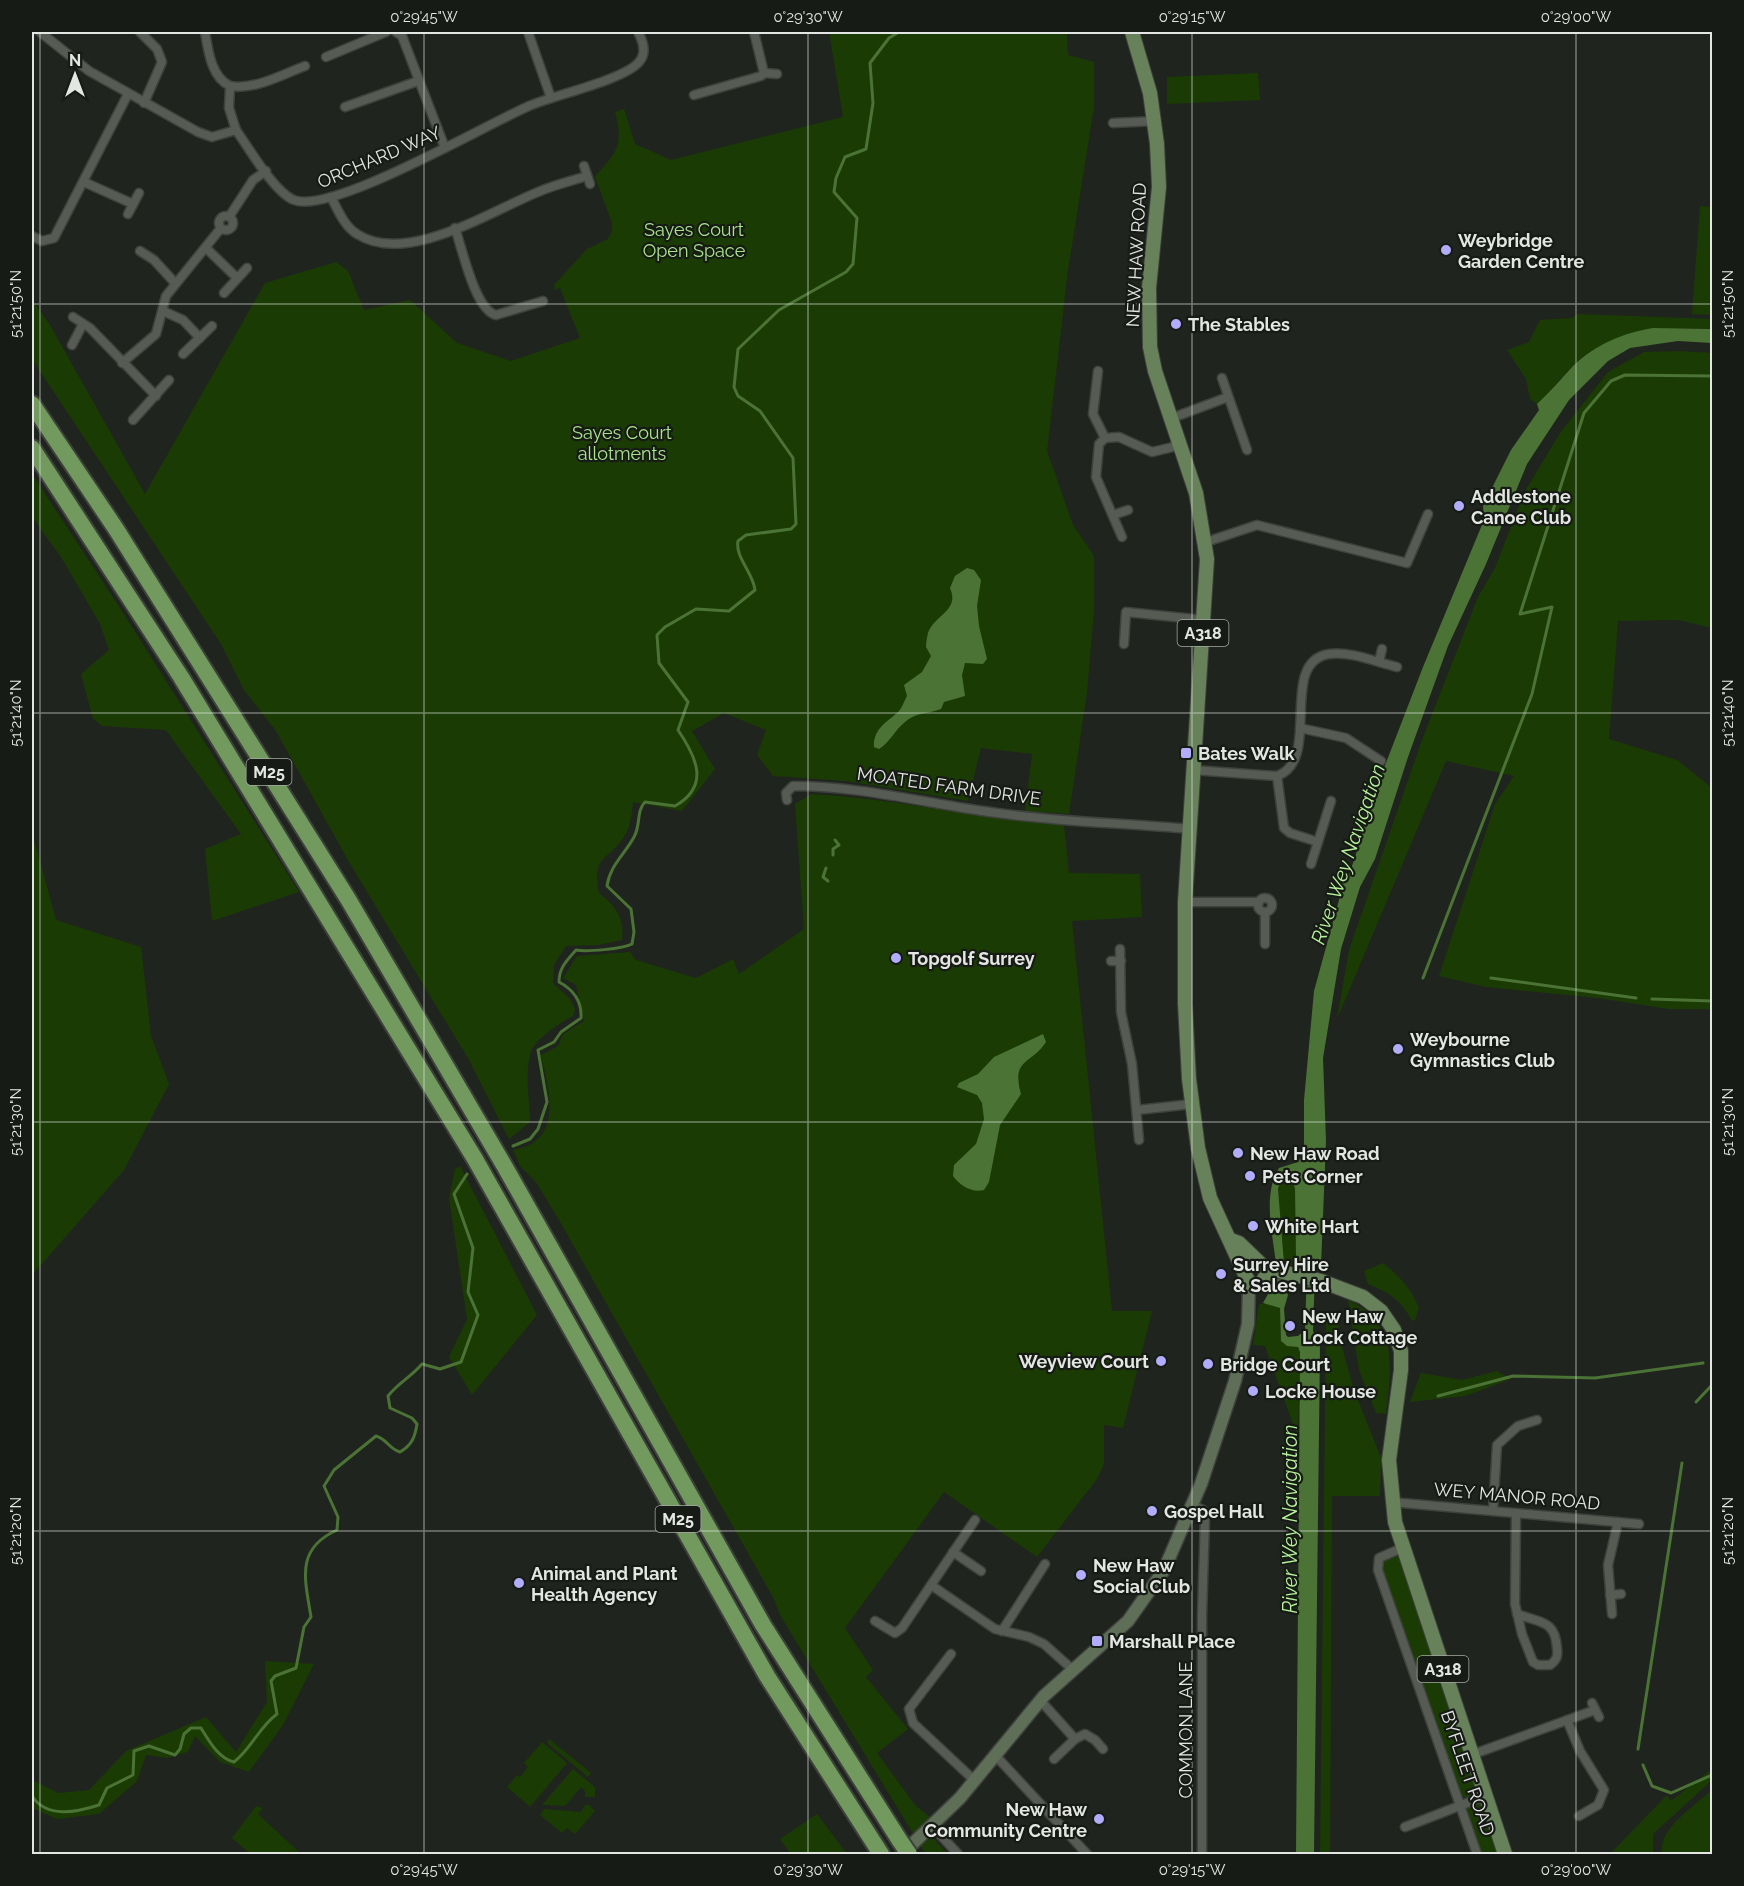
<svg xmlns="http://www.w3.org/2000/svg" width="1744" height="1886" font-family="Raleway,sans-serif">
<rect width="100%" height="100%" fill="#20241e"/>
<g fill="#1b3b05">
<path d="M 829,32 L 1067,32 L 1068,55 L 1094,62 L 1094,107 L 1068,270 L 1047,451 L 1073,525 L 1094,556 L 1094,611 L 1087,692 L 1069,814 L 1025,811 L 1032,754 L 981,748 L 968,801 L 846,781 L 773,776 L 757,755 L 766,730 L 724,713 L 692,731 L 715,769 L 682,811 L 633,802 C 632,813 631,825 625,835 C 610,861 591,853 599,893 C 616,906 625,919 622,940 L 598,945 L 566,946 L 554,965 L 553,983 L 570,999 L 575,1009 L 573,1016 C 561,1022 535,1039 531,1052 C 524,1072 530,1101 530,1122 L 509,1139 L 469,1060 L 349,862 L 276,731 L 244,690 L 221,644 L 32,359 L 32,300 L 50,325 L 145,494 L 265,283 L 336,262 L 348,271 L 364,310 L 410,300 L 457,343 L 511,361 L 580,338 L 560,288 L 555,290 L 554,285 L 587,249 L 608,239 L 612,231 L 612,223 L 595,177 C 617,151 624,147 615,112 L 624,109 L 635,144 L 671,160 L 843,117 Z"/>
<polygon points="1258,73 1260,100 1167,104 1167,77"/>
<polygon points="1700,206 1712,207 1712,315 1692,314"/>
<path d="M 1578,314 L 1712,319 L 1712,329 C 1666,327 1612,331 1576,363 C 1562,376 1551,392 1537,404 L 1530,399 L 1526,379 L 1507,350 L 1529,342 L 1540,320 L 1572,318 Z"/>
<polygon points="1680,351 1712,353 1712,628 1679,620 1618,621 1609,739 1677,760 1712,788 1712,1009 1668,1009 1598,998 1486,987 1439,976 1495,804 1514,776 1446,761 1337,1019 1349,950 1422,740 1478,597 1495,568 1524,493 1560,433 1608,372 1644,352"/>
<polygon points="32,474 120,608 299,892 212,921 205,849 241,834 166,730 102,726 93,719 81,674 109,650 100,624 61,557 32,517"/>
<path d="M 811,794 C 896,798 979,820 1064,825 L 1069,873 L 1140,874 L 1142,917 L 1072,921 L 1112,1311 L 1152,1311 L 1123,1428 L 1104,1425 L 1104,1464 L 1097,1479 L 1037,1557 L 944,1492 L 845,1628 L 873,1670 L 866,1677 L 908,1729 L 877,1753 L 915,1805 L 931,1818 L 914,1835 L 780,1615 L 773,1597 L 559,1220 L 536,1182 L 520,1166 L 513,1150 C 519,1148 526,1147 531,1144 C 561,1127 547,1081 541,1055 L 558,1046 L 563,1034 L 584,1021 L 576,985 L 563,978 L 577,956 L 630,952 L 636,960 L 696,978 L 733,959 L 739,974 L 804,929 L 795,804 Z"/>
<polygon points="32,832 56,920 141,947 151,1036 169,1084 124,1170 32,1275"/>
<polygon points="460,1166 537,1315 472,1395 449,1357 467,1319 449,1198 455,1169"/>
<polygon points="1284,1180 1293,1182 1295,1189 1296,1259 1307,1269 1284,1263 1278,1187"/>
<path d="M 1383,1263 C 1400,1277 1411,1288 1419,1308 L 1415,1320 L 1412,1321 C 1401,1300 1390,1293 1368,1284 L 1364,1271 Z"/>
<path d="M 1348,1300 C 1398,1323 1392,1367 1386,1414 L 1376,1413 L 1359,1370 Z"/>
<polygon points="1269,1303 1280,1308 1281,1341 1298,1347 1300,1352 1298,1438 1265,1346 1253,1345 1259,1304"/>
<polygon points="1326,1312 1337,1314 1341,1344 1354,1390 1381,1458 1380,1496 1332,1496 1330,1854 1320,1854"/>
<polygon points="1497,1371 1511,1379 1465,1396 1410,1402 1421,1373 1462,1380"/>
<path d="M 1403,1551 L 1482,1787 C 1477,1793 1469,1798 1461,1797 L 1382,1573 L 1380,1561 Z"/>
<polygon points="265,1661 314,1664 283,1725 249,1772 220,1762 195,1736 188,1752 167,1758 146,1755 137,1781 99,1814 57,1819 32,1808 32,1780 58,1793 89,1790 126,1751 206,1717 236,1752 267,1702"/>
<polygon points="549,1739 591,1773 588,1777 547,1743"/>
<polygon points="542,1742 567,1763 530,1807 507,1787 517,1775 520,1777 528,1767 524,1763"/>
<polygon points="573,1769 595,1787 595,1797 585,1797 585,1791 581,1787 565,1806 542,1805"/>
<polygon points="1712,1769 1712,1780 1653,1834 1653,1854 1610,1854 1667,1795 1671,1801"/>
<path d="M 1712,1790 L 1712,1854 L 1662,1854 C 1658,1828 1695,1806 1712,1790 Z"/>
<polygon points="1487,1800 1505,1854 1477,1854 1462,1809"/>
<polygon points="585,1805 589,1805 595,1811 575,1834 567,1828 562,1833 540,1815 544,1809 581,1812"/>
<polygon points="256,1806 263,1808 258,1814 301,1854 250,1854 232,1838"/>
<polygon points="817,1814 847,1854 791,1854 780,1839"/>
<polygon points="930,1835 948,1854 926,1854 919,1845"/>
</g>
<g fill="#4b7335" fill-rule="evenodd">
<path d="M 1653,328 L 1712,329 L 1712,343 L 1678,341 L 1630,348 L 1608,361 L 1569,400 L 1527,464 L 1486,564 L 1448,646 L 1408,757 L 1375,859 L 1360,887 L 1341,949 L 1323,1058 L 1326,1141 L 1321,1266 L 1315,1272 L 1313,1331 L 1320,1345 L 1314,1854 L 1296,1854 L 1300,1352 L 1298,1347 L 1287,1346 L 1281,1341 L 1280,1308 L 1263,1303 C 1270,1291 1277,1278 1276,1264 C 1273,1235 1262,1195 1279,1168 L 1298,1162 L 1304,1152 L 1304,1100 L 1314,991 L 1342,889 L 1338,888 L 1339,884 L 1347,881 L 1362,836 L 1362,825 L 1423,667 L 1484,520 L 1483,506 L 1511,450 L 1539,410 L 1537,404 C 1550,392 1561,379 1573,366 C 1596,344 1623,333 1653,328 ZM 1288,1180 L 1293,1182 L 1295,1189 L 1296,1259 L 1307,1269 L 1305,1330 L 1298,1336 L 1288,1337 L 1286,1335 L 1284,1309 L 1288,1295 L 1281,1282 L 1284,1263 L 1278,1188 L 1281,1182 Z"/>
<path d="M 967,568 L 974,570 L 981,580 L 977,606 L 979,626 L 987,659 L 983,664 L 965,663 L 962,675 L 965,696 L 944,702 L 941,709 C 928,714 916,712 905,722 C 895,730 890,742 879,749 L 874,747 C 873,730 885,723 897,713 C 902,709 904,701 907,696 L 904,685 L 922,672 L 931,656 L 926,647 C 926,643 927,637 928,633 C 935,614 960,611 950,588 L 955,576 Z"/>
<path d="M 1043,1034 L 1046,1042 C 1031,1065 1011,1058 1021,1094 L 1000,1125 L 989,1182 L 984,1190 C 972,1193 960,1186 953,1176 L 954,1165 L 976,1144 L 984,1119 L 982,1103 L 977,1095 L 957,1087 L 959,1083 L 978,1074 L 994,1057 Z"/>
</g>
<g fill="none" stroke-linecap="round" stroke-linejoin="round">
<g stroke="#4b7335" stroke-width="3">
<polyline points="833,855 833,849 839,845 835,840"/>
<polyline points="826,868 823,877 828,881"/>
<polyline points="1423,978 1532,694 1552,607 1520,614 1584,413 1611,381 1625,375 1712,376"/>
<polyline points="1491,978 1636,998"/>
<polyline points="1652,999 1712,1001"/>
<path d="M 513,1146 L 530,1139 L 538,1129 L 547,1102 L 538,1050 L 554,1042 L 561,1032 L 581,1018 C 582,1001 574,990 559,982 C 559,968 567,960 576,950 C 586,952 623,949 632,944 L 634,932 L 631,909 L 607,886 C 610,865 625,854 634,837 C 641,825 636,811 645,802 L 675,806 C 710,786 697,758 678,730 L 688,702 L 659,663 L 657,635 L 665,627 L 696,609 L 729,611 L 755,590 C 753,572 735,558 738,541 L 746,535 L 791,529 L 796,524 L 793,458 L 760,411 L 738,396 L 734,387 L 738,349 L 779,310 L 846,272 L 853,264 L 857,218 L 834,192 L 836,178 L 845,157 L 866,149 L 873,103 L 870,63 L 889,38 L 899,32"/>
<polyline points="1438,1396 1513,1376 1595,1378 1703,1363"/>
<polyline points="1696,1402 1712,1385"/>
<polyline points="1638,1749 1682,1463"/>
<polyline points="1643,1765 1652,1786 1671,1793 1712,1775"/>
<path d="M 32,1796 C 47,1819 77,1812 99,1805 L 107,1788 L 133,1775 L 134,1751 L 149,1746 L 175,1755 L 180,1749 L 184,1734 L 191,1728 L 201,1728 C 209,1741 219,1759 234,1762 C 252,1748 259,1727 277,1714 L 271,1681 L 275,1676 L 296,1668 L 304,1627 L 311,1617 C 305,1579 295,1549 337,1530 L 338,1517 L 324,1486 L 334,1470 L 376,1436 C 387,1439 389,1449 400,1452 C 412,1445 415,1437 417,1424 L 412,1418 L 390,1408 L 388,1396 C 398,1383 411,1377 422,1364 L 440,1369 L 461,1362 L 478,1315 L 468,1292 L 473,1248 L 454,1194 L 467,1174"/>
</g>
<g stroke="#3e413c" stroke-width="11">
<g id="minor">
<path d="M 40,32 L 89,71 L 198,132 L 212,137 L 236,130 C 249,148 274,192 294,200 C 331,215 487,124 529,106 C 554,95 624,80 639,62 C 647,53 643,41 638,32"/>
<polyline points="140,32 157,49 162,62 144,103"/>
<path d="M 205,32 C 208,50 211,77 230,86 L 229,108 L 236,130"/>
<polyline points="396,32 402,36 445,148"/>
<polyline points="528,32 551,98"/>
<polyline points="754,32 764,73"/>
<polyline points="326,57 386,32"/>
<path d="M 230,86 C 255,90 281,75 305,66"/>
<polyline points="694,95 761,76 764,73 777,74"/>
<polyline points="345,107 418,81"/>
<polyline points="1113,123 1155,121"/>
<polyline points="584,166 590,184"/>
<polyline points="84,182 133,204"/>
<path d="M 331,197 C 338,210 344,226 357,234 C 406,266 491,211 538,192 C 554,185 571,181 587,176"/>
<polyline points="128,214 139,193"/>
<circle cx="226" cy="223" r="7"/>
<polyline points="229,217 253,180 266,171"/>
<path d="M 455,228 C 462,248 475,310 496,315 L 543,301"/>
<polyline points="32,236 42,241 54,238 128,94"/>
<polyline points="206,248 237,278"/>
<polyline points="140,251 154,260 175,283"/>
<polyline points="224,293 247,268"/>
<polyline points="163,311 183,320 200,338"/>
<polyline points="73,317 90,328 156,396"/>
<polyline points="72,345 83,324"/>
<polyline points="183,354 212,326"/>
<polyline points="122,363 156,334 166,296 221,228"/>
<polyline points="1098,371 1093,414 1105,438"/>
<polyline points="1222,378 1247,450"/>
<polyline points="1172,418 1228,397"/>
<polyline points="133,420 169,380"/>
<polyline points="1113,515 1128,510"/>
<polyline points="1122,537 1096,477 1099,444 1105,438 1119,437 1152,452 1181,445"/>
<polyline points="1206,542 1257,525 1407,563 1428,514"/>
<polyline points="1124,644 1126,612 1204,620"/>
<polyline points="1379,662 1382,649"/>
<polyline points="1300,728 1346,738 1381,761"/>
<path d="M 1193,770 L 1277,776 C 1323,760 1277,662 1329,654 C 1351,651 1376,662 1397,667"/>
<polyline points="1277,776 1284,828 1290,833 1318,842"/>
<path d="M 787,800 L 786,793 L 793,786 C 863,786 928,804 997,813 C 1060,822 1125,823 1189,829"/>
<polyline points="1311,864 1331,801"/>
<circle cx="1265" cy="905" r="7"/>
<polyline points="1185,902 1259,902"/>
<polyline points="1265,912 1265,944"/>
<polyline points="1120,949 1121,1012 1132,1064 1139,1140"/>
<polyline points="1111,961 1121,961"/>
<polyline points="1137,1110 1192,1104"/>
<polyline points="1391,1502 1639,1524"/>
<polyline points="1192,1505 1203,1510 1205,1518 1202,1616 1202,1854"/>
<polyline points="1493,1511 1497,1445 1518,1426 1537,1420"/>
<path d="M 1516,1513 L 1515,1604 L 1522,1634 L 1533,1662 L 1538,1665 L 1550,1665 C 1557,1660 1558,1656 1557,1648 C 1555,1620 1541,1623 1517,1614"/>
<polyline points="1402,1548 1379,1558 1378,1570 1477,1854"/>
<polyline points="953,1552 981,1571"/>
<polyline points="931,1585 995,1629 1029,1637 1044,1644 1072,1669"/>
<polyline points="1610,1595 1621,1594"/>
<polyline points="1612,1614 1608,1565 1618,1522"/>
<polyline points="875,1621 895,1633 902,1628 975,1520"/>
<polyline points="1002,1631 1045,1564"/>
<polyline points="951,1654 909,1709 913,1723 974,1780"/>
<polyline points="1040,1700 1075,1739"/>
<polyline points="1592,1703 1599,1717"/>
<polyline points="1567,1720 1580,1751 1604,1790 1598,1805 1579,1816"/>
<polyline points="995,1755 1087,1854"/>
<polyline points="1471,1755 1595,1710"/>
<polyline points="1054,1759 1075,1739 1085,1734 1095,1740 1103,1749"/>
<polyline points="933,1827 958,1854"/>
<polyline points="1405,1827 1485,1796"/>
</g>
</g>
<g stroke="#3e413c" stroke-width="15">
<polyline id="secondary" points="902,1854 960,1798 1044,1696 1128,1621 1164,1570 1201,1484 1235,1381 1248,1324 1249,1283"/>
</g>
<g stroke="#3e413c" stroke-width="16">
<g id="primary">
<polyline points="1132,32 1150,93 1157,144 1159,187 1149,288 1150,347 1155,371 1196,493 1207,559 1185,902 1185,1004 1189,1079 1198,1148 1210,1198 1249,1283 1256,1285 1262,1283 1266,1275 1265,1268"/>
<polyline points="1231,1240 1239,1243 1265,1268 1321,1281 1363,1297 1381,1311 1394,1330 1401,1351 1401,1370 1389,1460 1395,1522 1505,1854"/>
</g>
</g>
<g stroke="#3e413c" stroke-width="20">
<g id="motorway">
<polyline points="32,404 116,529 348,899 505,1167 763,1625 900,1841"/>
<polyline points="32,448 181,677 475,1159 767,1676 881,1854"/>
</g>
</g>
<use href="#minor" stroke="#565c54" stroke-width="8"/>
<use href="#secondary" stroke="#5e6e57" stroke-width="12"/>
<use href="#primary" stroke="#67815a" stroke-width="14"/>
<use href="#motorway" stroke="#72995e" stroke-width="16"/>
<g stroke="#3e413c" stroke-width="20" stroke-linecap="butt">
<polyline id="motorway-bridge" points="900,1841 909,1854"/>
</g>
<use href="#motorway-bridge" stroke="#72995e" stroke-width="16"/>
</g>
<path fill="none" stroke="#e3e6e2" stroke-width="1.5" stroke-opacity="0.45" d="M 40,32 L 40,1854M 424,32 L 424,1854M 808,32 L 808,1854M 1192,32 L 1192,1854M 1576,32 L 1576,1854M 32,304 L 1712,304M 32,713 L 1712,713M 32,1122 L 1712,1122M 32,1531 L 1712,1531"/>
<g fill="#b1adfa" stroke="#171b15" stroke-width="2">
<circle cx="1446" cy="250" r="6"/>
<circle cx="1176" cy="324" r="6"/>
<circle cx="1459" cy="506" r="6"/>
<rect x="1180" y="747" width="12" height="12" rx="3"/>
<circle cx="896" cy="958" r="6"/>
<circle cx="1398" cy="1049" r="6"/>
<circle cx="1238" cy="1153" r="6"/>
<circle cx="1250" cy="1176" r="6"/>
<circle cx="1253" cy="1226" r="6"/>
<circle cx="1221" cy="1274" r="6"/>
<circle cx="1290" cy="1326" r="6"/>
<circle cx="1161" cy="1361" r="6"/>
<circle cx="1208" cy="1364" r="6"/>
<circle cx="1253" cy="1391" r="6"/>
<circle cx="1152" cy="1511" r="6"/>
<circle cx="1081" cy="1575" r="6"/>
<circle cx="519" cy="1583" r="6"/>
<rect x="1091" y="1635" width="12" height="12" rx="3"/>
<circle cx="1099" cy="1819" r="6"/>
</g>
<g text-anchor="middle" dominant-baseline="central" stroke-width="4.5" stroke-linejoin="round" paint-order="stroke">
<g fill="#171b15" stroke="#a6a9a4" stroke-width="1.5">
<rect x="1177.5" y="620" width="51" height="26" rx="4.5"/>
<rect x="246.5" y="759" width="45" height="26" rx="4.5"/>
<rect x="655.5" y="1506" width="45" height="26" rx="4.5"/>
<rect x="1417.5" y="1656" width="51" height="26" rx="4.5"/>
</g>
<g font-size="16" font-weight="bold" fill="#e3e6e2">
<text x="1203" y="633">A318</text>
<text x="269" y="772">M25</text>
<text x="678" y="1519">M25</text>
<text x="1443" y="1669">A318</text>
</g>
<g font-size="18" fill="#e3e6e2" stroke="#171b15">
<text transform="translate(379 157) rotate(-23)">ORCHARD WAY</text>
<text transform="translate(1136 255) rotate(-87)">NEW HAW ROAD</text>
<text transform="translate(949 786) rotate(8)">MOATED FARM DRIVE</text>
<text transform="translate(1517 1496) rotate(5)">WEY MANOR ROAD</text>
<text transform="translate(1185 1730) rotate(-90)">COMMON LANE</text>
<text transform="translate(1468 1773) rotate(71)">BYFLEET ROAD</text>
</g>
<g font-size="18" fill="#a9e48b" stroke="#171b15">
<text x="694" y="229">Sayes Court<tspan x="694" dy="21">Open Space</tspan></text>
<text x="622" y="432">Sayes Court<tspan x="622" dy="21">allotments</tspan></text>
</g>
<g font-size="18" font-weight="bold" fill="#e3e6e2" stroke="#171b15" text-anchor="start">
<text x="1458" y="240">Weybridge<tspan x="1458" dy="21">Garden Centre</tspan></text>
<text x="1188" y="324">The Stables</text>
<text x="1471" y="496">Addlestone<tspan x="1471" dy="21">Canoe Club</tspan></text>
<text x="1198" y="753">Bates Walk</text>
<text x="908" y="958">Topgolf Surrey</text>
<text x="1410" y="1039">Weybourne<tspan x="1410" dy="21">Gymnastics Club</tspan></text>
<text x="1250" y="1153">New Haw Road</text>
<text x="1262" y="1176">Pets Corner</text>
<text x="1265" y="1226">White Hart</text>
<text x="1233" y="1264">Surrey Hire<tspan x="1233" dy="21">&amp; Sales Ltd</tspan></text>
<text x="1302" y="1316">New Haw<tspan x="1302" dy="21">Lock Cottage</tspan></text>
<text x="1149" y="1361" text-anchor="end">Weyview Court</text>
<text x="1220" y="1364">Bridge Court</text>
<text x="1265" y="1391">Locke House</text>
<text x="1164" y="1511">Gospel Hall</text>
<text x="1093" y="1565">New Haw<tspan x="1093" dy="21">Social Club</tspan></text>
<text x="531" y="1573">Animal and Plant<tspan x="531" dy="21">Health Agency</tspan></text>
<text x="1109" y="1641">Marshall Place</text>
<text x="1087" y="1809" text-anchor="end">New Haw<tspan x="1087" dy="21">Community Centre</tspan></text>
</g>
<g font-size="20" font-style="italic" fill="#b7f39a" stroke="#171b15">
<text transform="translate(1348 854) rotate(-71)">River Wey Navigation</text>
<text transform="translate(1290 1519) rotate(-90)">River Wey Navigation</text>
</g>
</g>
<rect width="1744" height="1886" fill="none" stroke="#171b15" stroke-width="66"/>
<g transform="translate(75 75)" stroke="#171b15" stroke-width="4.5" paint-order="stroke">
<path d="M0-4.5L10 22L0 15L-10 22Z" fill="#e3e6e2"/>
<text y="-9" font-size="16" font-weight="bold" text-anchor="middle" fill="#e3e6e2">N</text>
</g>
<rect x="33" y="33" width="1678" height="1820" fill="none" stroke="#e3e6e2" stroke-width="2"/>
<g font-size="15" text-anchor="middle" fill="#e3e6e2">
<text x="424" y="22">0°29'45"W</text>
<text x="808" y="22">0°29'30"W</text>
<text x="1192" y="22">0°29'15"W</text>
<text x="1576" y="22">0°29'00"W</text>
<text transform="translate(16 304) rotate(-90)" y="5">51°21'50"N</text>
<text transform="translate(1728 304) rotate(-90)" y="5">51°21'50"N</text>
<text transform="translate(16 713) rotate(-90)" y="5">51°21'40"N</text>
<text transform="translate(1728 713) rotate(-90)" y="5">51°21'40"N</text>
<text transform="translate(16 1122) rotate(-90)" y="5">51°21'30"N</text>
<text transform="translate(1728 1122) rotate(-90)" y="5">51°21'30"N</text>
<text transform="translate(16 1531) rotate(-90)" y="5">51°21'20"N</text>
<text transform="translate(1728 1531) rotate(-90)" y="5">51°21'20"N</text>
<text x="424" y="1875">0°29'45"W</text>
<text x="808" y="1875">0°29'30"W</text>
<text x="1192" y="1875">0°29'15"W</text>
<text x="1576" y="1875">0°29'00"W</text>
</g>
</svg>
